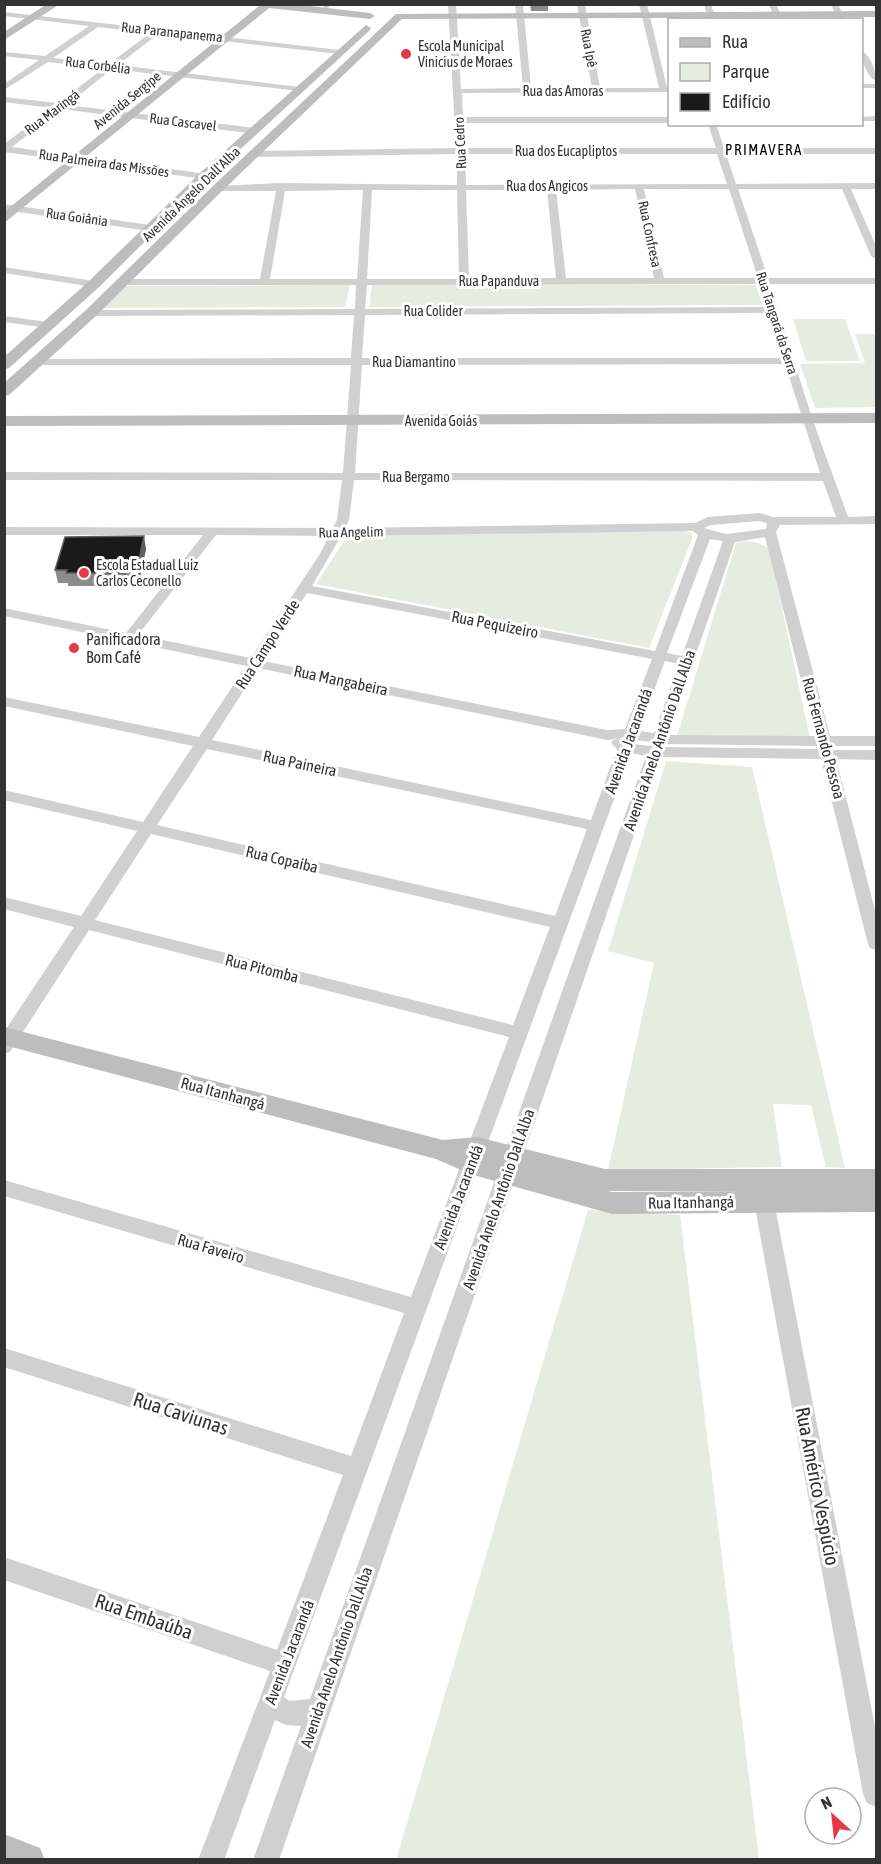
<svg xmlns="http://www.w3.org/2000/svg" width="881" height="1864" font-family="'Asap Condensed',sans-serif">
<rect width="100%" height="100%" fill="#fff"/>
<g fill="#e6ecdf">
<polygon points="350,285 345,307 99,308 122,286"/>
<polygon points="372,285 756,285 762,305 369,307"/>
<polygon points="793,319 845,319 860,361 806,361"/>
<polygon points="855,334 876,334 876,407 815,408 800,364 865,363"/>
<polygon points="685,531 692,533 692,539 649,648 316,584 348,535"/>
<polygon points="744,541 755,542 769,548 810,738 677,736 736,543"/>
<polygon points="666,761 752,767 845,1168 826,1167 811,1105 773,1104 782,1167 608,1170 654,963 608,951"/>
<polygon points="588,1210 680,1215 759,1859 396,1860"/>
</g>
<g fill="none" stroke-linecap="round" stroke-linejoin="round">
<g fill="#d0d0d0" fill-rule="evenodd">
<polygon points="325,4 332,4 327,9 323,7"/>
<path d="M 448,4 L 456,4 L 461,89 L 523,88 L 515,4 L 523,4 L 531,88 L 592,88 L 577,4 L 585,4 L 600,88 L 659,88 L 639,4 L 647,4 L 667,88 L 670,88 L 670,92 L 462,93 L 463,117 L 670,117 L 670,123 L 463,123 L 465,148 L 716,148 L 708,124 L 716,124 L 724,148 L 876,148 L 876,154 L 726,154 L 736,184 L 876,183 L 876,189 L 851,189 L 876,246 L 876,259 L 871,256 L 842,189 L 738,189 L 768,278 L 876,278 L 876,284 L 770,284 L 812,418 L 848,517 L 876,516 L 876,524 L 780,525 L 776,532 L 830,736 L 876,736 L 876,746 L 832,746 L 833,750 L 876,750 L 876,760 L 836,759 L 876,914 L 876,950 L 870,948 L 868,944 L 821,759 L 661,757 L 279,1860 L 253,1860 L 301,1726 L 286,1725 L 275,1720 L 224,1860 L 198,1860 L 270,1671 L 4,1580 L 4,1557 L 277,1650 L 343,1475 L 4,1367 L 4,1348 L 351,1456 L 404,1313 L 4,1196 L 4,1180 L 411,1297 L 509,1037 L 89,930 L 10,1052 L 4,1054 L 4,1032 L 74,927 L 4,909 L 4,897 L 81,916 L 137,831 L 4,800 L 4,790 L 143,822 L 193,746 L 4,706 L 4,697 L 199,737 L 246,666 L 4,616 L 4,608 L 126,633 L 203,535 L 4,535 L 4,527 L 333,528 L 337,520 L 342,480 L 4,480 L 4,472 L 343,473 L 351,365 L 37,365 L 32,362 L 37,359 L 351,358 L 354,315 L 91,316 L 86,313 L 91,310 L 355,309 L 356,285 L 122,285 L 117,282 L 122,279 L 260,279 L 276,191 L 218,191 L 213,188 L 215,186 L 281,183 L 457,185 L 457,154 L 255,157 L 251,154 L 255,151 L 456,148 ZM 465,154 L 717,154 L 727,184 L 466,185 ZM 635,189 L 654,278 L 566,278 L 556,190 ZM 644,189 L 729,189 L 758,278 L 664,278 ZM 363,190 L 357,279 L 270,279 L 285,191 ZM 372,190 L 457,190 L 459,279 L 367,279 ZM 466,190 L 547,190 L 556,278 L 469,279 ZM 760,284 L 768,307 L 365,309 L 367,285 ZM 770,313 L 783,358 L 362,358 L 365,315 ZM 785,364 L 820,473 L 355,473 L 362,365 ZM 354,480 L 823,481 L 836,517 L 773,517 L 760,513 L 708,517 L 695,523 L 345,528 L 349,520 ZM 759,521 L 767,523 L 766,529 L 726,534 L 704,528 L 711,525 ZM 693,531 L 698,535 L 655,651 L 312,586 L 341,536 ZM 216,535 L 329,536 L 320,554 L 251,658 L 138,635 ZM 765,537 L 815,736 L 668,735 L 735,542 ZM 710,539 L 723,541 L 682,656 L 667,653 ZM 307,593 L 652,659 L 625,729 L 607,730 L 263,661 ZM 665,661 L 679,664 L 654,733 L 639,731 ZM 258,668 L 607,740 L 622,738 L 613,740 L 611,743 L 617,749 L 591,820 L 212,740 ZM 635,740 L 651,742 L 650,746 L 634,744 ZM 665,744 L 818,746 L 819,749 L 664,747 ZM 207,749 L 587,829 L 555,916 L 157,825 ZM 631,753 L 646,756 L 310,1699 L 289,1701 L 284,1697 ZM 151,834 L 550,927 L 513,1025 L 95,920 Z"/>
<polygon points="704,4 711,4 716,20 708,20"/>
<polygon points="769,4 776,4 783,20 775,20"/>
<polygon points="831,4 838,4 845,20 838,20"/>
<path d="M 4,12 L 339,50 L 343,52 L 339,54 L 158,34 L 118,65 L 299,87 L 303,89 L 299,91 L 112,69 L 67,105 L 255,128 L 259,131 L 255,134 L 61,109 L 12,147 L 207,174 L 208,176 L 204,179 L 4,152 L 4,144 L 52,108 L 4,102 L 4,97 L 58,103 L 104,68 L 48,62 L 4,90 L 4,84 L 39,60 L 4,56 L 4,52 L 45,56 L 89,26 L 4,16 ZM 98,27 L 150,33 L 109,64 L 53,58 Z"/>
<path d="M 862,51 C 871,56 876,71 876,81 C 867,77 861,60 862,51 Z"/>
<rect x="862" y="84" width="14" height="4"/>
<polygon points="876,116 876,121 862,121 862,117"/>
<polygon points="4,204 150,225 155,228 150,231 4,210"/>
<polygon points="4,267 94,281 99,284 94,287 4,273"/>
<polygon points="4,316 48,322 53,325 48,328 4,322"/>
<polygon points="762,1183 769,1185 772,1191 876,1732 876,1807 867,1803 863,1794 752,1191 755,1185"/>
</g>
<g fill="#bdbdbd" fill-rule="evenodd">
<polygon points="47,4 60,4 4,40 4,32"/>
<polygon points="257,4 293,4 370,13 375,16 370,19 269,8 4,223 4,212 259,6"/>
<polygon points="876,11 876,17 402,19 222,191 96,316 9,395 4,396 4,383 86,310 214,185 396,14"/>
<polygon points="366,25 371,28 370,30 208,179 98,288 9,368 4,369 4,357 88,282 200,173"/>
<polygon points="876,413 876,423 4,426 4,416"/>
<path d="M 4,1027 L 443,1140 L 477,1137 L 605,1169 L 876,1169 L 876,1212 L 612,1214 L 470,1174 L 436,1159 L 4,1045 ZM 608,1191 L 746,1191 L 612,1192 Z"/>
<polygon points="4,1834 40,1848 45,1860 4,1860"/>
</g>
</g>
<g fill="#8c8c8c">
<polygon points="530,4 548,4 548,11 531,11"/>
<polygon points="146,549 139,582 127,582 126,586 68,586 68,583 58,583 55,570"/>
</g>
<g fill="#5f5f5f">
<polygon points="144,536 146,549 139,582 137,570"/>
<polygon points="125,570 127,582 126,586 124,573"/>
</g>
<polygon fill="#1a1a1a" stroke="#5f5f5f" stroke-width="1.5" points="144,536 137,570 125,570 124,573 66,573 67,570 55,570 65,537"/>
<g fill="#e63946" stroke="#fff" stroke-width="2">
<circle cx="406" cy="54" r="6"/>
<circle cx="84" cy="573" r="6"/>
<circle cx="74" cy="648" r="6"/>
</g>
<g text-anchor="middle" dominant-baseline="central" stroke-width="6" stroke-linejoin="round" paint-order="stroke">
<g font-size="14" fill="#333" stroke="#fff">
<text transform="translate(172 32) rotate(6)">Rua Paranapanema</text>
<text transform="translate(589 48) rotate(79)">Rua Ipê</text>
<text transform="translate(98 65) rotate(7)">Rua Corbélia</text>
<text x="563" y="91">Rua das Amoras</text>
<text transform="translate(127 100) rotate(-39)">Avenida Sergipe</text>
<text transform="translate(52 112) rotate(-37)">Rua Maringá</text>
<text transform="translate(183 122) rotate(7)">Rua Cascavel</text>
<text transform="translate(460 143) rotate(-93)">Rua Cedro</text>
<text x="566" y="151">Rua dos Eucapliptos</text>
<text transform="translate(104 163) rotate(8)">Rua Palmeira das Missões</text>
<text x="547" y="186">Rua dos Angicos</text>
<text transform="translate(191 194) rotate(-44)">Avenida Ângelo Dall'Alba</text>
<text transform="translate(77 217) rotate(8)">Rua Goiânia</text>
<text transform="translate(650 234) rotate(78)">Rua Confresa</text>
<text x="499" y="281">Rua Papanduva</text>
<text x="433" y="311">Rua Colider</text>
<text transform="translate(777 323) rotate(72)">Rua Tangará da Serra</text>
<text x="414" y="362">Rua Diamantino</text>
<text x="441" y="421">Avenida Goiás</text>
<text x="416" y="477">Rua Bergamo</text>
<text transform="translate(351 532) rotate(-1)">Rua Angelim</text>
</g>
<g font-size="14" fill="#333" stroke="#fff" text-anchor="start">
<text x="418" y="46">Escola Municipal<tspan x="418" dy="16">Vinicius de Moraes</tspan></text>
<text x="96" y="565">Escola Estadual Luiz<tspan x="96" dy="16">Carlos Ceconello</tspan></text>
</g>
<g font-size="15" letter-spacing="1.5" fill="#000" stroke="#fff">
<text x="764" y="149">PRIMAVERA</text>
</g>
<g font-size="16" fill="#333" stroke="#fff">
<text transform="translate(495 624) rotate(11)">Rua Pequizeiro</text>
<text transform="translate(267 644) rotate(-57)">Rua Campo Verde</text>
<text transform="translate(341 680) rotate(12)">Rua Mangabeira</text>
<text transform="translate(824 738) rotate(75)">Rua Fernando Pessoa</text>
<text transform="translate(659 740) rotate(-71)">Avenida Anelo Antônio Dall Alba</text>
<text transform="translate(628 741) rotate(-70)">Avenida Jacarandá</text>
<text transform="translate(300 763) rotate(12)">Rua Paineira</text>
<text transform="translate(282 859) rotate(13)">Rua Copaíba</text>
<text transform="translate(262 968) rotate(14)">Rua Pitomba</text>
<text transform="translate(223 1093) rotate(15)">Rua Itanhangá</text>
<text transform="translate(458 1197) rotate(-69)">Avenida Jacarandá</text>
<text transform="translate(498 1199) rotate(-71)">Avenida Anelo Antônio Dall Alba</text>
<text transform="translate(691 1202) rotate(-1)">Rua Itanhangá</text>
<text transform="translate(211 1248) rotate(16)">Rua Faveiro</text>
<text transform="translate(289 1652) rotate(-69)">Avenida Jacarandá</text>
<text transform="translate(336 1657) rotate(-71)">Avenida Anelo Antônio Dall Alba</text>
</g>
<g font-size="16" fill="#333" stroke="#fff" text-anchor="start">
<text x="86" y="639">Panificadora<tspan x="86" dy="18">Bom Café</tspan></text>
</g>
<g font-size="20" fill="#333" stroke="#fff">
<text transform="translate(181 1413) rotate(18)">Rua Caviunas</text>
<text transform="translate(818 1486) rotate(79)">Rua Américo Vespúcio</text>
<text transform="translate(144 1616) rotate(19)">Rua Embaúba</text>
</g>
</g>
<rect width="881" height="1864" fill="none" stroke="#333333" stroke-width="12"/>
<rect x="668" y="18" width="195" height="108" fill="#ffffff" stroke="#adadad" stroke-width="1.5"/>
<rect x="680" y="38" width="30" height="9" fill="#bdbdbd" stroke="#adadad" stroke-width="1.5"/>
<text x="722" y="48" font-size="18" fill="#333333">Rua</text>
<rect x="680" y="63" width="30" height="18" fill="#e6ecdf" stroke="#adadad" stroke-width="1.5"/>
<text x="722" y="78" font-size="18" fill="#333333">Parque</text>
<rect x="680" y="93" width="30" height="18" fill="#1a1a1a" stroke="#adadad" stroke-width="1.5"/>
<text x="722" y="108" font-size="18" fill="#333333">Edifício</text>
<g transform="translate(833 1816) rotate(333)"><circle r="28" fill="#ffffff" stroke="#adadad" stroke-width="1.5"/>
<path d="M0-4.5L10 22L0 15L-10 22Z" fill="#e63946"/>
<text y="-9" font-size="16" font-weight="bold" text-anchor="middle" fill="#333333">N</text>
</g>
</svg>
